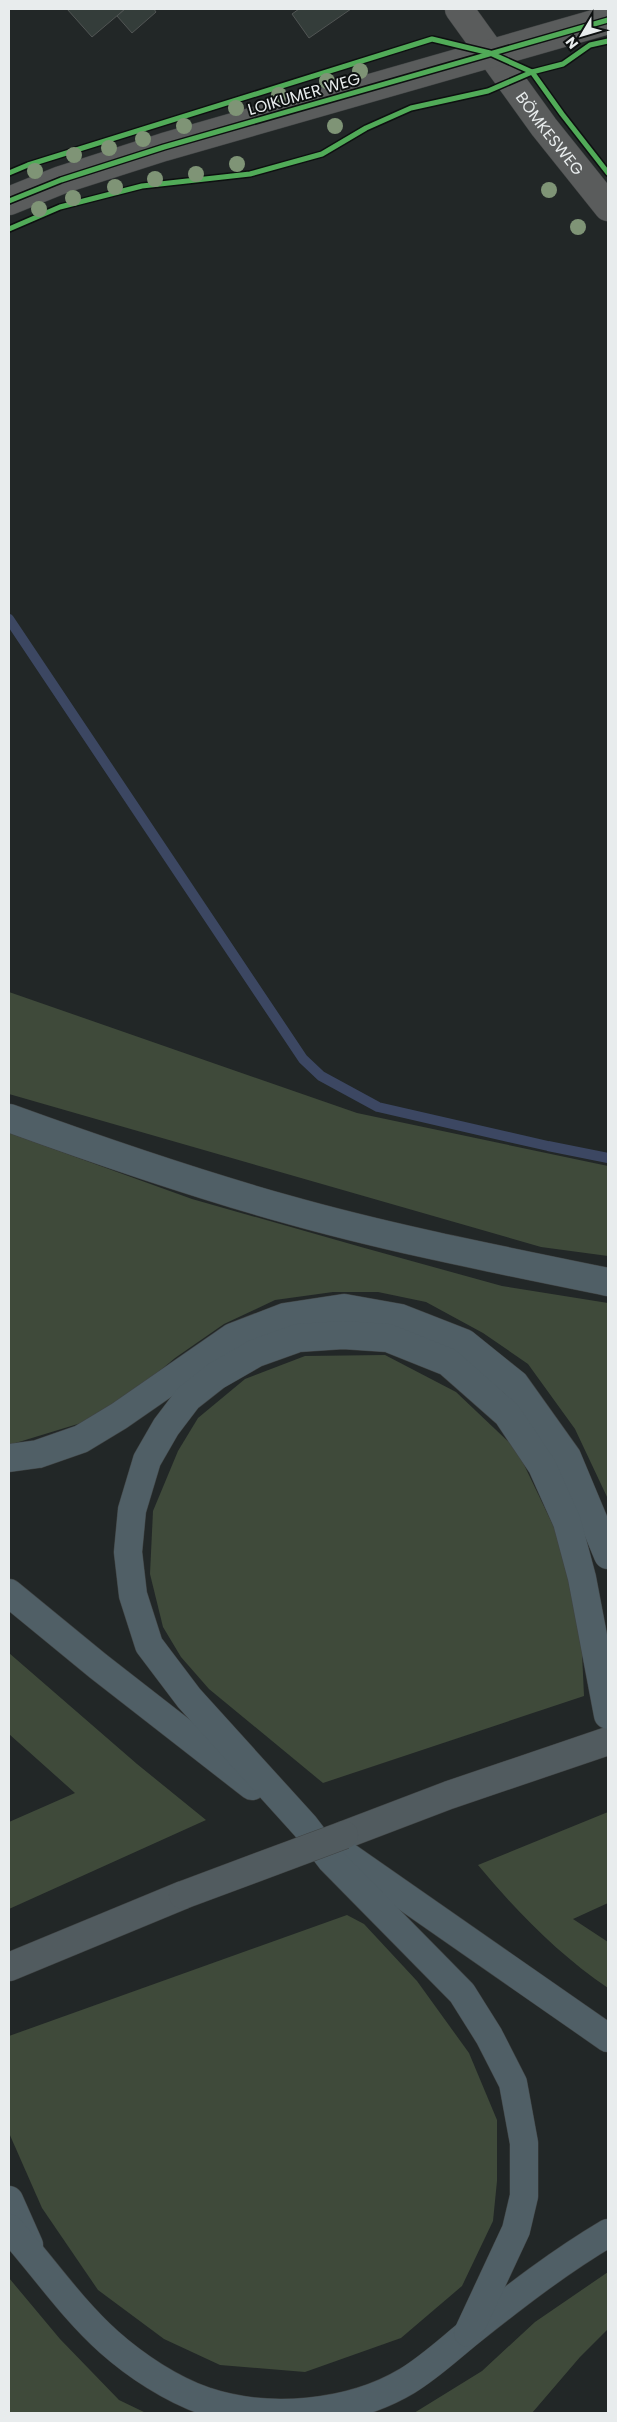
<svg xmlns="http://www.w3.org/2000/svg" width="617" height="2422" font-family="Poppins,sans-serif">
<rect width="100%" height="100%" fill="#222727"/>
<g fill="#3f4a3a">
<polygon points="9,992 357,1113 608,1166 608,1256 541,1247 9,1094"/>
<polygon points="9,1133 192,1199 361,1247 502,1286 608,1303 608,1499 575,1429 528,1364 483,1333 426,1302 378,1292 333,1292 275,1300 224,1324 175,1358 131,1395 81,1423 9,1445"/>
<polygon points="385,1355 456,1392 517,1450 562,1544 581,1632 584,1696 323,1783 209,1689 181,1657 163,1627 150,1574 153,1511 178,1451 198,1418 245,1379 305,1356"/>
<polygon points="9,1653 137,1764 206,1820 9,1909 9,1822 75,1793 9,1734"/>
<path d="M 608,1812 L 608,1903 L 573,1919 L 608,1942 L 608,1988 C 559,1955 516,1911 478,1865 Z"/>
<polygon points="347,1915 364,1924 417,1981 469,2053 497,2120 497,2181 493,2221 462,2286 401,2338 305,2372 220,2365 164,2339 98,2290 42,2208 9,2133 9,2036"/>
<polygon points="608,2272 608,2329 580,2357 532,2413 414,2413 482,2371 535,2322"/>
<polygon points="9,2278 60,2339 119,2400 146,2413 9,2412"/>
</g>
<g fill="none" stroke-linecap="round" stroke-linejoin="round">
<polyline stroke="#3c4762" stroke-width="10" points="9,619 303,1059 321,1076 378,1107 548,1146 608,1158"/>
</g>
<g fill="#343d3a" stroke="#515554">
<polygon points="67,9 125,9 92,37"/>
<polygon points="125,9 154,9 156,12 132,33 117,16"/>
<polygon points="299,9 351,9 309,38 292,14"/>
</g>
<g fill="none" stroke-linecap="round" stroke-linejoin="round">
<g stroke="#404444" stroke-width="29">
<g id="minor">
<path id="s1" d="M 459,9 L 544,127 L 608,207"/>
<polyline points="9,201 61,180 164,147 608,20"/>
</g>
</g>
<g stroke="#404444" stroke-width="29">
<g id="major">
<polyline points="344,1835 449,1795 608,1741"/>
<polyline points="9,1967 183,1895"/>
</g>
</g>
<g stroke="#404444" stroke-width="29">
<g id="highway">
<path d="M 9,1118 C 100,1151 193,1183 286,1209 C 392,1239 501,1260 608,1282"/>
<polyline points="9,1458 38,1454 81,1439 119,1416 233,1337 285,1317 344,1308 400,1318 464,1343 515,1384 567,1457 608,1555"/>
<polyline points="9,1593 98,1666 252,1786"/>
<polyline points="341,1852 608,2038"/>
<polyline points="9,2200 29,2245"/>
<path d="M 9,2228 C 43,2266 71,2308 109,2342 C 136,2366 171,2389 205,2401 C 268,2422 350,2415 407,2381 C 430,2367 449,2349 470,2332 C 514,2297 559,2262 608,2233"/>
<polyline points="468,2333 516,2230 524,2196 524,2143 513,2083 489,2036 462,1993 331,1860 305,1826 189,1698 149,1645 133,1595 128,1552 132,1510 147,1460 166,1427 188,1398 216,1376 256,1353 298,1338 343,1335 388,1338 448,1362 507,1414 542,1466 567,1522 582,1578 608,1715"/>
</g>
</g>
<use href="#minor" stroke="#5a5c5c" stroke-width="28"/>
<use href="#major" stroke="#515b5f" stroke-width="28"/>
<use href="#highway" stroke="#505f66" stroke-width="28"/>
<g stroke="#404444" stroke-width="29" stroke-linecap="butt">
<polyline id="major-bridge" points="183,1895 344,1835"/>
</g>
<use href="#major-bridge" stroke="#515b5f" stroke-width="28"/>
<g stroke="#0d1010" stroke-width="8">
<g id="cycleway">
<polyline points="9,173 28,165 432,39 490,53 532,72 562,114 608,173"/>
<polyline points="9,201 61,180 164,147 608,20"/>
<polyline points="9,229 60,207 142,186 250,174 322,154 366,128 411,108 488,91 532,72 563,64 590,45 608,41"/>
</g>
</g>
<use href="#cycleway" stroke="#51ab58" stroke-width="5"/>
</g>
<g fill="#7f9476">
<circle cx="360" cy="71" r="8"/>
<circle cx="327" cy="81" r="8"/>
<circle cx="279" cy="95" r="8"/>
<circle cx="236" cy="108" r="8"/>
<circle cx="184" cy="126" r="8"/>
<circle cx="335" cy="126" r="8"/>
<circle cx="143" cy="139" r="8"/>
<circle cx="109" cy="148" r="8"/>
<circle cx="74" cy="155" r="8"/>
<circle cx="237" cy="164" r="8"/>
<circle cx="35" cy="171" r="8"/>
<circle cx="196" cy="174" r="8"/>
<circle cx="155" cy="179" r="8"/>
<circle cx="115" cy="187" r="8"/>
<circle cx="549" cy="190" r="8"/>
<circle cx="73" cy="198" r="8"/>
<circle cx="39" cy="209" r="8"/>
<circle cx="578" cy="227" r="8"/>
</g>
<g text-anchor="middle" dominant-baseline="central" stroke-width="4" stroke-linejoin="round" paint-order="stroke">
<g font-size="16" fill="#e8eced" stroke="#0d1010">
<text transform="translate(304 94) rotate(-16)">LOIKUMER WEG</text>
<text stroke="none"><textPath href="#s1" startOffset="154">BÖMKESWEG</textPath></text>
</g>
</g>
<rect width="617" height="2422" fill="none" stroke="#e8eced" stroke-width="20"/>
<g transform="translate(582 35) rotate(232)" stroke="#0d1010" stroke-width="4" paint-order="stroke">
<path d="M0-4L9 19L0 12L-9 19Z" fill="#e8eced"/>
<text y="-8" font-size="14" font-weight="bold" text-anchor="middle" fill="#e8eced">N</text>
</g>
</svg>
